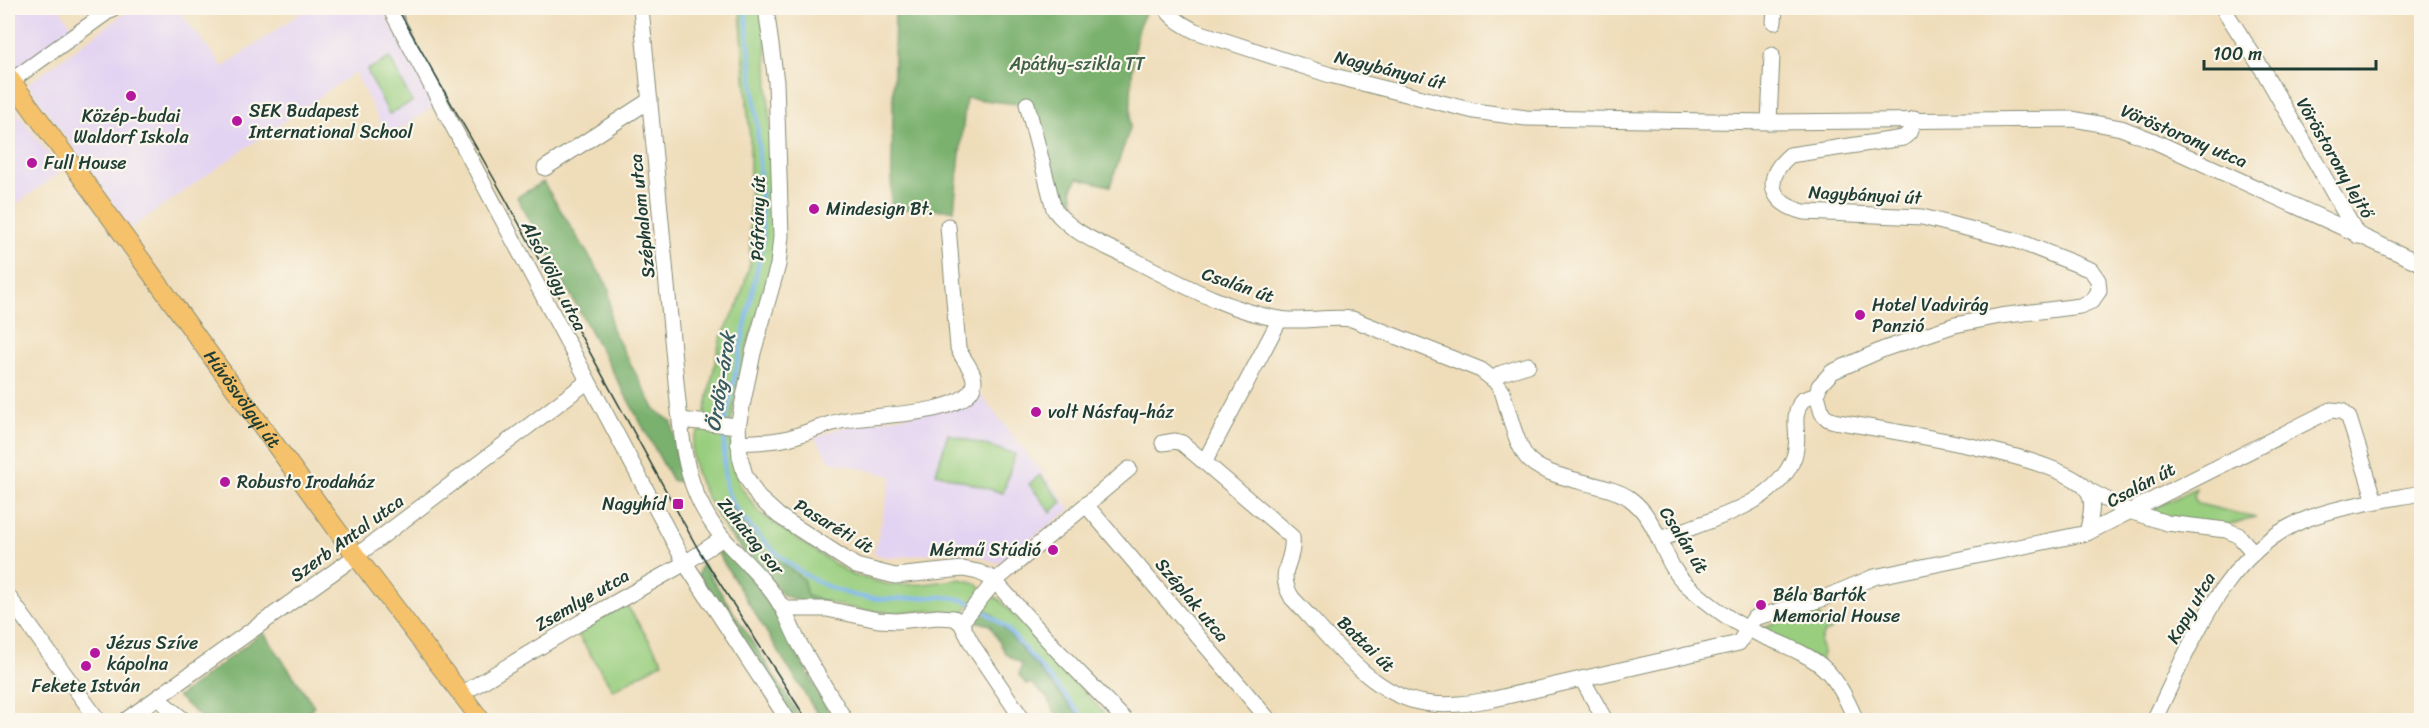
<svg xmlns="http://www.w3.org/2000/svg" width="2429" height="728" font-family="Sriracha,sans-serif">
<rect width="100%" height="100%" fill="#fbf7ec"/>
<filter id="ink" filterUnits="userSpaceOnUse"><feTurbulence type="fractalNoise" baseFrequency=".0167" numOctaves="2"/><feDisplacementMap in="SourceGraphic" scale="12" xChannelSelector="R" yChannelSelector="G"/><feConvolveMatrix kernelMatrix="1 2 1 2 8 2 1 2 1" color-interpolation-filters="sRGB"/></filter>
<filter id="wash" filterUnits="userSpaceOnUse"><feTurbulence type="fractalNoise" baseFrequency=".008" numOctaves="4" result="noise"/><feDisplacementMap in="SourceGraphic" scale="24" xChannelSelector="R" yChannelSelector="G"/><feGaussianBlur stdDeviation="1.35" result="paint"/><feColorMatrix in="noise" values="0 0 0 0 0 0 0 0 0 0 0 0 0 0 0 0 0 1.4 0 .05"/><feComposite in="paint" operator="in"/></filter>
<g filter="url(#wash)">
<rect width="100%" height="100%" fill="#efddba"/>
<g fill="#e3d3f2">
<path d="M21,8H59L80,37L8,73L13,69L8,61V17Z"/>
<path d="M132,8H177L223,67L308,8H381L435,105L388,138L355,72L131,228L28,84Z"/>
<path d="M8,99L61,172L8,210Z"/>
<path d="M979,393L1071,509L998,563L966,552L948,551L892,558L874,554L892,476L831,461L815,438L843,427L949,408Z"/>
</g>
<g fill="#99ce7f" stroke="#5c865a" stroke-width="1.5">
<path d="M740,8H764L776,244L770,279L748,344L737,388L729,432L740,486L759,512L807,546L852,575L890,585L924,584L961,579L976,583L983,589L964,612C937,609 911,613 885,612C858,612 832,603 807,596L803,579L759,546L731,505L712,506C701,488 680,445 701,430L720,340L738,305L750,264V140Z"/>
<path d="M390,58L412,102L389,114L367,70Z"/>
<path d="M948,434L1015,454L1003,493L936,473Z"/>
<path d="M1040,475L1062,502L1051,512L1029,484Z"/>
<path d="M2196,488L2194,498L2199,504L2256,518L2226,525L2179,519L2149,511Z"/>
<path d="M992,595L1000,600L1110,720H1082L992,614L983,608Z"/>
<path d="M626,604L663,662L613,690L577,633Z"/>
<path d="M1812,607L1832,630L1824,633L1820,642L1823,652L1821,663L1762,628Z"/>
</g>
<g fill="#7ab16e" stroke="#4c7751" stroke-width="1.5">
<path d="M895,8H1121L1131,13L1142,8H1149C1129,30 1132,97 1130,128L1110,186L1078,178L1072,188L1076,223L1061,211L1027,105L966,98L954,210L891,209Z"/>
<path d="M543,182L609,288L611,327L655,410L672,422L677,458L684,483L672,480L517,197Z"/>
<path d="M731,505L759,546L803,579L807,596L829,602H802L783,595L727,532L712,506Z"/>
<path d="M723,549L733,553L774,612L834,720H821L717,552Z"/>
<path d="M702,563L802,720H795L698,575Z"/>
<path d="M983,608L992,614L1082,720H1059L1047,698L1032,684H1026L1019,675L1022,664L1006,654L990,625L976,621Z"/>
<path d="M263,632L314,706L302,720H204L178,697Z"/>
</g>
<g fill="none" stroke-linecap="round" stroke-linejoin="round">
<g stroke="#80b7ef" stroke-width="4">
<path d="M725,422L763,241L757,120L745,8"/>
<path d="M725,429C724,445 723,479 728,493C732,505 743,518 751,527C785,566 827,596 880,599C906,601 947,591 971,603"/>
<path d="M977,606L1006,627L1086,720"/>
</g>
</g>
</g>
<g filter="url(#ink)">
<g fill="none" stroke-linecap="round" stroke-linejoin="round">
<defs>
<g id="minor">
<path d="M390,8L685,563L788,720"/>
<path d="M641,8L677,392C683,449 685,492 723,538C742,560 765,579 780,604C787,616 792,629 798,641C813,668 829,694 845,720"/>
<path d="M766,8L776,82L781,236L778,265L753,353L738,426L740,457L745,475L758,497L779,516L856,566L895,576L963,569L978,572L992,578L1055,648L1125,720"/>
<path d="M1166,8C1172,19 1184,25 1195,31L1330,75L1474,111L1526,118L1769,122L2073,119L2121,128L2154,141L2422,264"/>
<path d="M2223,8L2264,72L2358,236"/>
<path d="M1774,22L1775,8"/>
<path d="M8,83L113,8"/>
<path d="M1027,104L1054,209C1072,234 1104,245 1130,258C1178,282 1226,310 1279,319C1300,323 1328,316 1352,319L1481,370L1495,381L1502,391C1509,411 1513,436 1525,455C1542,481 1604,481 1629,498C1661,521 1661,562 1687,585C1705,601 1727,619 1750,630C1772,641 1808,652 1826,670C1840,684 1848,703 1856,720"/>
<path d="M1914,119L1909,133L1903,138L1790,155C1763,178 1769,203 1804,212L1922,217L2018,241L2091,270L2098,280L2099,291L2092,301L2080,306L2000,316L1955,325L1884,349L1832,372L1819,386L1817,395L1822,413L1828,419L1834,421C1887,431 2052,453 2086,488C2096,500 2090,520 2087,533"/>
<path d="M1769,122L1772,55"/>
<path d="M545,168L650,100"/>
<path d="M1493,379L1502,373L1528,365"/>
<path d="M680,420L738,426"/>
<path d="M738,443C753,442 769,442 784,439C803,435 822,425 841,421C869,414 956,417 972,389C980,375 962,360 958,348L948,226"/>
<path d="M1163,443L1175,441L1182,443L1292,537C1295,564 1275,570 1292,598C1328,635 1371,695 1424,703C1448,707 1471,703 1494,699L1739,643L1754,618L1819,600L1874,577L2087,533L2331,410L2342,411L2349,418L2375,501"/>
<path d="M1205,461L1280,319"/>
<path d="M2086,489L2129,511L2167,523L2226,530L2238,535L2254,553"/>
<path d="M1086,505L1269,720"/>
<path d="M1661,539C1704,521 1777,506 1794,457C1802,433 1789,422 1802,400L1817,395"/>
<path d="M8,596L98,720"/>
<path d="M780,604L788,609H827L878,620L897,621L938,617L954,618L961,623L973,646L1023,720"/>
<path d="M961,623L995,581L1129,469"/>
<path d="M1582,679L1605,720"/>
<path d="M460,695L581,622L685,563L723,538"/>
<path d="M158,699L184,720"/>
<path d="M126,720L356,556L587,382"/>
<path d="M2154,720C2191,646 2224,549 2309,518C2345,505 2384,500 2422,493"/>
</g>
<g id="major">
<path id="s1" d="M8,76L356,556L481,720"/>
</g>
</defs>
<use href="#minor" stroke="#878d77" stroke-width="17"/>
<use href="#major" stroke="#878d77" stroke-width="20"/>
<use href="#minor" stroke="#fff" stroke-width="15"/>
<use href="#major" stroke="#f5c16b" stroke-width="18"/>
<path stroke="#1f3d34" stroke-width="1.5" d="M397,8L505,198L698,549L807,720"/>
</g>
</g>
<g fill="#b5179e" stroke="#fbf7ec" stroke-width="2">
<circle cx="131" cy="96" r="6"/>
<circle cx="237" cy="121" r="6"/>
<circle cx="32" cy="163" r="6"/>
<circle cx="814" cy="209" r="6"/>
<circle cx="1860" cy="315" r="6"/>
<circle cx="1036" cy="412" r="6"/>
<circle cx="225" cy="482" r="6"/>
<rect x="672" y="498" width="12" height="12" rx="3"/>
<circle cx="1053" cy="550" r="6"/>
<circle cx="1761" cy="605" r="6"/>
<circle cx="95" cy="653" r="6"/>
<circle cx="86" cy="666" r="6"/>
</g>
<g text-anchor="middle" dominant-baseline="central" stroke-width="4.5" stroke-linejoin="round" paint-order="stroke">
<g font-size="18" fill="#3e6147" stroke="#fbf7ec">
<text x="1077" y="64">Apáthy-szikla TT</text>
</g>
<g font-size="18" fill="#1f3d34" stroke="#fbf7ec">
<text transform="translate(1390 70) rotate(14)">Nagybányai út</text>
<text transform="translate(2184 136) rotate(23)">Vöröstorony utca</text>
<text transform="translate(2335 158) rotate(60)">Vöröstorony lejtő</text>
<text transform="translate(1865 195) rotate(3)">Nagybányai út</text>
<text transform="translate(642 216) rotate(-96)">Széphalom utca</text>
<text transform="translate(758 218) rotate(-89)">Páfrány út</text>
<text transform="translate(554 276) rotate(63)">Alsó Völgy utca</text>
<text transform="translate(1238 285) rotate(19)">Csalán út</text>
<text stroke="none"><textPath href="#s1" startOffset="399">Hűvösvölgyi út</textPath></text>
<text transform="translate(2141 485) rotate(-28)">Csalán út</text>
<text transform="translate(834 526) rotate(31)">Pasaréti út</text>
<text transform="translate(751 536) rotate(51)">Zuhatag sor</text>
<text transform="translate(347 538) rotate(-36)">Szerb Antal utca</text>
<text transform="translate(1684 540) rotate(58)">Csalán út</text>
<text transform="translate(582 600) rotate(-30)">Zsemlye utca</text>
<text transform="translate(1192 600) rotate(50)">Széplak utca</text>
<text transform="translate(2191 608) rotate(-60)">Kapy utca</text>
<text transform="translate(1366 644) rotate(44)">Battai út</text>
</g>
<g font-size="18" fill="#1f3d34" stroke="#fbf7ec" text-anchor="start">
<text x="249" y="111">SEK Budapest<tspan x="249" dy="21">International School</tspan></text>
<text x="131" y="116" text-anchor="middle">Közép-budai<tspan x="131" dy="21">Waldorf Iskola</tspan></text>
<text x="44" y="163">Full House</text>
<text x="826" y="209">Mindesign Bt.</text>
<text x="1872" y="305">Hotel Vadvirág<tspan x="1872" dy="21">Panzió</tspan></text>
<text x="1048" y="412">volt Násfay-ház</text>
<text x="237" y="482">Robusto Irodaház</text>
<text x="666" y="504" text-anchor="end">Nagyhíd</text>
<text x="1041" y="550" text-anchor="end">Mérmű Stúdió</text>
<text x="1773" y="595">Béla Bartók<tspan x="1773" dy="21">Memorial House</tspan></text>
<text x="107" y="643">Jézus Szíve<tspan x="107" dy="21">kápolna</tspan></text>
<text x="86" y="686" text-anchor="middle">Fekete István</text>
</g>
<g font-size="20" font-style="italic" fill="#375c63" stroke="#fbf7ec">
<text transform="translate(721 382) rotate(-81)">Ördög-árok</text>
</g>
</g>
<rect width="2429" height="728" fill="none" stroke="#fbf7ec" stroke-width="30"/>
<path d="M2204 60v9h172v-9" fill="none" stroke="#1f3d34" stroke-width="3"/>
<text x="2213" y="60" font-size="18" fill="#1f3d34" stroke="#fbf7ec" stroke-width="4.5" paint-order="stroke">100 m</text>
</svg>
